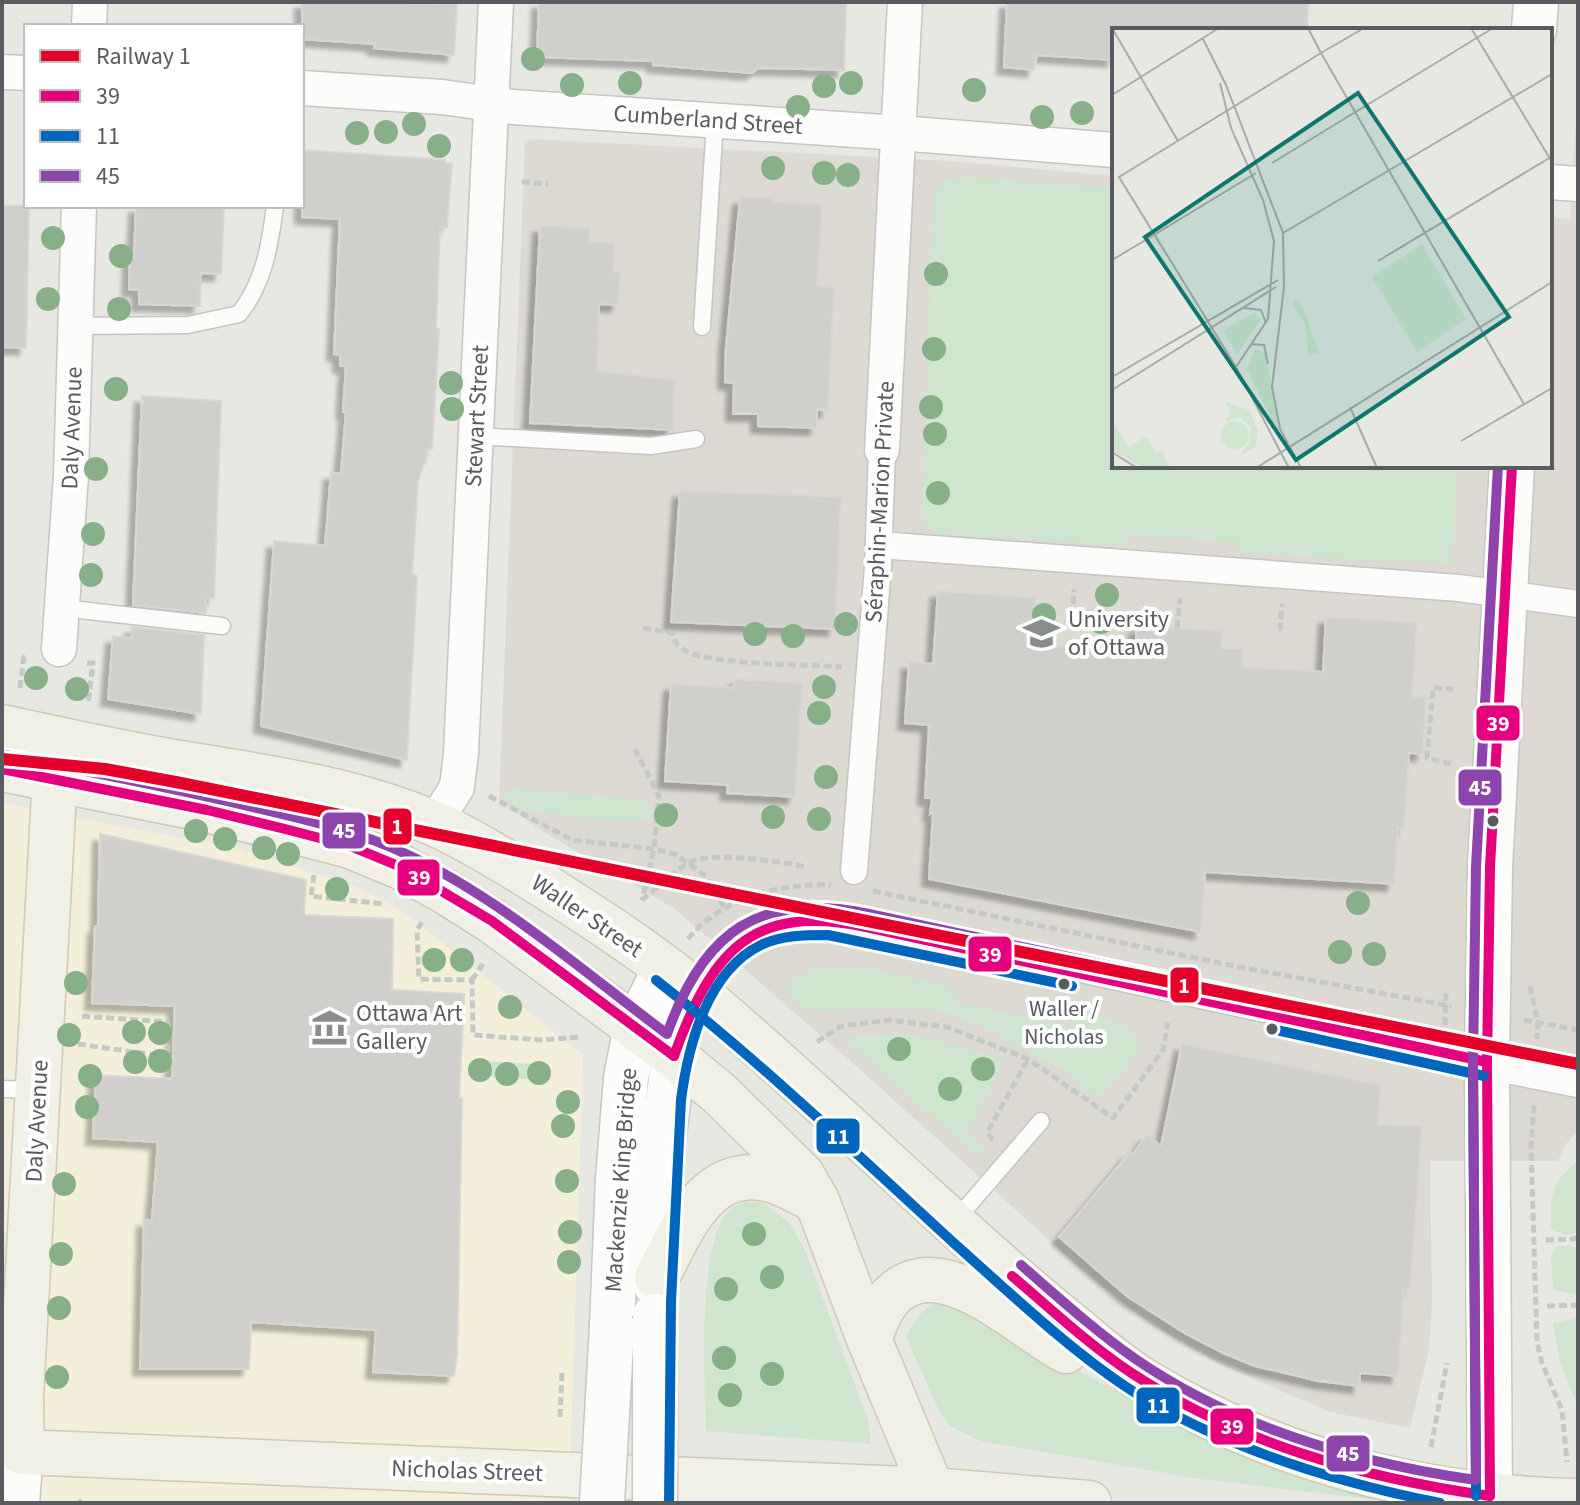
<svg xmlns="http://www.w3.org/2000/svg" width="1580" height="1505" font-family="'Source Sans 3',sans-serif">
<defs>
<filter id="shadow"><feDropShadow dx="-7" dy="7" stdDeviation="2" flood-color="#0004"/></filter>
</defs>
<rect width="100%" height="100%" fill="#e8e8e3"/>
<path fill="#f3efdb" d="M2,803L239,849L359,888L405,913L583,1055L569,1503H2Z"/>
<path fill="#dcdad2" d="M1576,122H1578V1130L1565,1145L1558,1161H1430L1432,1304L1429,1350L1410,1428L1330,1412L1218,1363L1154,1326L1091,1278L865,1074L675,909L542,831L499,800L525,142L532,139L950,161L1114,176V466H1550V217L1570,219Z"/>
<g fill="#d0e5cf">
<path d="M966,177L1114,188V466H1456L1452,564L1240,553L1239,542L1127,536L1126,545L937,534L922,522L933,198L944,181Z"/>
<path d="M510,788L643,800L650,804L654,811L650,818L639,822L594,821L578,816L537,812L517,807L504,799Z"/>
<path d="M812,969H874L957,988L955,1003L1075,1027L1079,1012C1107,1018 1123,1018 1140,1043L1124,1073L1101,1096L1085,1092L1062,1069L978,1025L945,1012L897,1007L815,1011L800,1005L788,993L789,982Z"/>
<path d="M908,1035L935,1039L1005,1060L968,1135L985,1149L979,1157L848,1043L852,1036Z"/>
<path d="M473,1060L549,1065L548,1080L472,1076Z"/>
<path d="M1578,1161V1231C1569,1238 1559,1234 1551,1228C1551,1195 1550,1182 1578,1161Z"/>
<path d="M745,1202L763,1203L789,1222L805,1250L868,1420L871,1444L706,1431C705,1383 696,1245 729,1211C733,1207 740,1204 745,1202Z"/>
<path d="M1562,1245L1575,1247L1577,1250L1578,1295L1553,1290L1551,1256L1555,1248Z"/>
<path d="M942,1300L1056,1358L1172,1422L1207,1437L1403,1503L1201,1479L980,1441L950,1426L940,1413L906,1337C915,1320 922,1307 942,1300Z"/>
<path d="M1578,1318V1407L1560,1363L1553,1323Z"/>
</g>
<g fill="#d0cfcc" stroke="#d7d6d2" stroke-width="2" filter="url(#shadow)">
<path d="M302,2L457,4L454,55L374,48L375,44L302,39Z"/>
<path d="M539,2H846L844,70L758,68L752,73L653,65V61L537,57Z"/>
<path d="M1007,2H1308L1307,30H1114V60L1037,55L1034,70L1004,67Z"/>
<path d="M302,150L445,160V163L452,164L447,227H440L436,329H439L432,449H426V463L423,465L418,481L417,499L412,575L417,576L407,760L261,726L274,541L325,546L331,473H341L346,412H343L346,366H340V355L334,354L340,219L302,217Z"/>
<path d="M740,198H773L774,202L822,205L817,286L834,287L828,410H817V428L758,426V414H733L734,383L725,382L726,347Z"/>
<path d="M2,206H29L26,348L2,347Z"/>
<path d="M136,206H224L221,274L201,273L200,306L139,304V290L129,289L130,258H134Z"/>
<path d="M540,226L590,229L589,242L615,243L613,272L620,273L618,305L599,304L597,371L674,380L673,430L530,423Z"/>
<path d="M142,396L221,401L214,598H206V613L133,605Z"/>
<path d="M680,491L841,497L835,629L671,622Z"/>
<path d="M938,591L1035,598L1033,644L1115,651L1114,642H1136V626L1222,631L1221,648L1243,649L1242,667L1323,672L1326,617L1417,623L1412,697H1426L1423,754L1409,753L1404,828H1398L1394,884L1205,872L1201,932L929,879L933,813L930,814L932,798H925L929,725L905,723L909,662L933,664Z"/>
<path d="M132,627L204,635L201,714L108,699L113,636L132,638Z"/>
<path d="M735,679L802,683L795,797L727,793L728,785L665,781L671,684L734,688Z"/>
<path d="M100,834L306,880L304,915L393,919L392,990L464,994L459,1098H462L457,1354L454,1376L373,1372L376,1330L251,1322L249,1369H140L144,1220H152L158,1142L93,1138L96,1075L172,1079L175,1006L92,1003L95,926H98Z"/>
<path d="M1182,1044L1380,1085L1378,1125L1422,1126L1410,1289H1404L1398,1376L1360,1373V1386L1318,1381L1255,1366L1223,1353L1186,1334L1128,1297L1059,1237L1130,1152L1133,1154L1147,1135L1161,1146Z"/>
</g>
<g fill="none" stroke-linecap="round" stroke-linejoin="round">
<defs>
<g id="service">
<path d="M75,326L188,325L239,314C264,283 270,245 275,206"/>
<path d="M702,327L715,121"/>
<path d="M476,436L651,446L696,439"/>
<path d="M62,608L222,626"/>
<path d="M700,992C748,912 800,914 883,931L1485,1062"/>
<path d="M2,1089L36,1090"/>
<path d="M954,1222L1041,1121"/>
</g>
<g id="pedestrian">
<path d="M879,545L1459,588L1578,604"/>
<path d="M854,871L878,566L882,450"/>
</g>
<g id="minor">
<path d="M89,26L90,2"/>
<path d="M2,72L26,73"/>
<path d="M302,88L442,97L513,107L899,133L1114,150"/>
<path d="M1550,182L1578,184"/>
<path d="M882,450L905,2"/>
<path d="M59,649L71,475L79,206"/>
<path d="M434,824L457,787L461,753L496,2"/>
<path d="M1487,1062L1578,1080"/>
</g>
<path id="tertiary" d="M18,1503L22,1452"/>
<g id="secondary">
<path d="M1534,30L1536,2"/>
<path d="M656,1285L664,1135L674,1056V1012L665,969"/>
<path d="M612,1326L618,1179L626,1078L636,1027L665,969"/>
<path d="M1490,1503L1487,1062L1490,867L1512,466"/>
</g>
<g id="primary">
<path d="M2,727C61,740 120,753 180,763C265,777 355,789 435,824C465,837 494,855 522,872C583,910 646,950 701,996C780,1062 854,1133 930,1202C977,1245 1024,1287 1074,1327C1097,1346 1120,1367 1146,1382C1277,1461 1426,1498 1578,1501"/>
<path d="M57,739L21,1396L22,1452L932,1490L1089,1503"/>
<path d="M2,769L207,810L289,830L350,846L401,867L446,892L492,921L674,1056L720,1094L802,1175L817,1201L869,1339L932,1490"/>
<path d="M657,1277C681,1232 705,1163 771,1180C786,1184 802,1194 817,1201"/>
<path d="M869,1339C874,1326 879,1311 888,1300C937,1242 1020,1327 1066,1351"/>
</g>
</defs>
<use href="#service" stroke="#c4c5c3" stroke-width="19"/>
<use href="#pedestrian" stroke="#c4c5c3" stroke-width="29"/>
<use href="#minor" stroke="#c4c5c3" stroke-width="37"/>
<use href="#tertiary" stroke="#c4c5c3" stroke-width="45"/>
<use href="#secondary" stroke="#c5c6c6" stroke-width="47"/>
<use href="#primary" stroke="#cfc9b1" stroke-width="47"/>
<g stroke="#c4c9c6" stroke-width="5" stroke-dasharray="8 4" stroke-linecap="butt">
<path d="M522,182L548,184"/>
<path d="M1073,616L1074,589"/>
<path d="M643,628L672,633C674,639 676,645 681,648C704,666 809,664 842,667"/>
<path d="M1177,628L1180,598"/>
<path d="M1280,631L1282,604"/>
<path d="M87,663H93L88,704"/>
<path d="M20,688L24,657H26"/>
<path d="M635,749L659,796L654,849L642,900"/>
<path d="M1451,764L1427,758L1433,688L1453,689"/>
<path d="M489,796L572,840L654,849L675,854L706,876L725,909"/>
<path d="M314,875L311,896L383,904"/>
<path d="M873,891L1234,966L1451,1006"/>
<path d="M642,900C657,888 673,871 691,862C712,851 783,862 807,867"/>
<path d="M422,922L417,930L419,979L472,980L473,1035L541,1040L580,1037"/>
<path d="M688,939C720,898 782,883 831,885"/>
<path d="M472,980L483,964"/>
<path d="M1530,986L1538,1023L1537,1039"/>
<path d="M1524,1020L1578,1030"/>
<path d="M1445,1025L1446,991"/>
<path d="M817,1042L841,1026L889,1020L947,1027L1028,1059L1113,1118L1163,1050L1168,1023"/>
<path d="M78,1044L168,1057V1022L80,1016"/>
<path d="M1534,1105L1531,1146L1537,1342L1542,1363L1562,1410L1567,1462"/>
<path d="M993,1140L987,1133L1028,1059"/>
<path d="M1546,1240L1574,1239L1578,1237"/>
<path d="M1547,1306L1578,1305"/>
<path d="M560,1417L562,1372"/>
<path d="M1431,1447L1447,1363"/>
<path d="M79,1503L82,1500"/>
</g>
<use href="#service" stroke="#fcfcfb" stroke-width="16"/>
<use href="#pedestrian" stroke="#fcfcfb" stroke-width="26"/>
<use href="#minor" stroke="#fcfcfb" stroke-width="34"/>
<use href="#tertiary" stroke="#fcfcfb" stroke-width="42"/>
<use href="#secondary" stroke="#fcfcfb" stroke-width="44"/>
<use href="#primary" stroke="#f0f0e6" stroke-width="44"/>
<defs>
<g id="secondary-bridge">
<path d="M655,1316V1503"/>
<path d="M602,1503L612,1326"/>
</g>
</defs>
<use href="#secondary-bridge" stroke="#c5c6c6" stroke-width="47" stroke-linecap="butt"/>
<use href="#secondary-bridge" stroke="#fcfcfb" stroke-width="44"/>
<defs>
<g id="bus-1">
<path d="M2,769L207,810L289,830L350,846L401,867L492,921L674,1056"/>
<path d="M674,1056C711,953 750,903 866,927L1487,1062"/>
<path d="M1012,1276C1051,1309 1088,1344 1130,1372C1238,1443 1363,1478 1490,1496"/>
<path d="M1490,1496L1487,1062L1490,867L1512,466"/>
</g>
<g id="bus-2">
<path d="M656,980C762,1063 858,1155 956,1245C1010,1293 1074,1354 1134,1392C1227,1449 1334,1482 1440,1503"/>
<path d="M1272,1029L1484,1076"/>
<path d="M1473,1062L1476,1496"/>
<path d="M669,1503L671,1302L681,1100C688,1046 707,971 761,945C782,935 805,935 828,935L1072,986"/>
</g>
<g id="bus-3">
<path d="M5,755C90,772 176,788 261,809C311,821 360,832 406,854C500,898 584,972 667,1034C704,930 760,891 869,914L1490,1048"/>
<path d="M1021,1265C1058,1297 1094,1330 1134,1358C1234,1427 1357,1463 1476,1480L1473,1062L1476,867L1498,466"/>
</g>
</defs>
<use href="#bus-1" stroke="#fff" stroke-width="16"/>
<use href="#bus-2" stroke="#fff" stroke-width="16"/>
<use href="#bus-3" stroke="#fff" stroke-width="16"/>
<use href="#bus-1" stroke="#e5007d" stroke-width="10"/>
<use href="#bus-2" stroke="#0065bd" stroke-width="10"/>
<use href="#bus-3" stroke="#8e44ad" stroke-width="10"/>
<defs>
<path id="rail-1" d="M2,759L105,769L181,783L1578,1064"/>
</defs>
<use href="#rail-1" stroke="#fff" stroke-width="18"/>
<use href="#rail-1" stroke="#e4002b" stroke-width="12"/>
</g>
<g fill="#87af88">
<circle cx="533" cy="59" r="12"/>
<circle cx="630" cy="83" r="12"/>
<circle cx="851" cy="83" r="12"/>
<circle cx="572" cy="85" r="12"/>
<circle cx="824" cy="86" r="12"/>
<circle cx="974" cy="90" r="12"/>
<circle cx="798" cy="107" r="12"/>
<circle cx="1082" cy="113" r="12"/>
<circle cx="1042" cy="117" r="12"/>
<circle cx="414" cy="124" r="12"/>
<circle cx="386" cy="132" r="12"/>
<circle cx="357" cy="133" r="12"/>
<circle cx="439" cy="146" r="12"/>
<circle cx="773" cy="168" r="12"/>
<circle cx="824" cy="173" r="12"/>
<circle cx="848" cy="175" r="12"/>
<circle cx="53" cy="238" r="12"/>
<circle cx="121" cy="256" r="12"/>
<circle cx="936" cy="274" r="12"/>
<circle cx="48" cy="299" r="12"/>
<circle cx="119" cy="309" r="12"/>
<circle cx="934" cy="349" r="12"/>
<circle cx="451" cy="383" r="12"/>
<circle cx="116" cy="389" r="12"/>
<circle cx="931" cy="407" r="12"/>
<circle cx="452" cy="409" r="12"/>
<circle cx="935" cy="434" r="12"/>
<circle cx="96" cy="469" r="12"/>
<circle cx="938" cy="493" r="12"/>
<circle cx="93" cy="534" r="12"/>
<circle cx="91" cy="575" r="12"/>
<circle cx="1107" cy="595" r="12"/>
<circle cx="1044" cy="615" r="12"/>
<circle cx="1101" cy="622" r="12"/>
<circle cx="846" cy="624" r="12"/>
<circle cx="755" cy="634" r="12"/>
<circle cx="793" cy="636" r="12"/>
<circle cx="36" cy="678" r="12"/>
<circle cx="824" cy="687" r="12"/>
<circle cx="77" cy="689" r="12"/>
<circle cx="819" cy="713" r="12"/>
<circle cx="826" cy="777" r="12"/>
<circle cx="666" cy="815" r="12"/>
<circle cx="773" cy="817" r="12"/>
<circle cx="819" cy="819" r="12"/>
<circle cx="196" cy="831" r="12"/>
<circle cx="225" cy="839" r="12"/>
<circle cx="264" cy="848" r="12"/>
<circle cx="288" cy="854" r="12"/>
<circle cx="337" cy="889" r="12"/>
<circle cx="1358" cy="903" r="12"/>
<circle cx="1340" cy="952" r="12"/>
<circle cx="1374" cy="954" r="12"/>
<circle cx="434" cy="960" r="12"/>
<circle cx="462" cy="960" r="12"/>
<circle cx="76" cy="983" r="12"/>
<circle cx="510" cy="1007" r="12"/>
<circle cx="134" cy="1032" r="12"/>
<circle cx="160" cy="1033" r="12"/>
<circle cx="69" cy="1035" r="12"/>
<circle cx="899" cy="1049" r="12"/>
<circle cx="160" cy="1061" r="12"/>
<circle cx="135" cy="1062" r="12"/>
<circle cx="983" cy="1069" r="12"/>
<circle cx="480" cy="1070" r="12"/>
<circle cx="539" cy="1073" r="12"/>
<circle cx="507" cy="1074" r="12"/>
<circle cx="90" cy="1076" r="12"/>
<circle cx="950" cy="1089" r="12"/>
<circle cx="568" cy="1102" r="12"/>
<circle cx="87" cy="1107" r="12"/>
<circle cx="563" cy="1126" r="12"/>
<circle cx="567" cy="1181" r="12"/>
<circle cx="64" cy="1184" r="12"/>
<circle cx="570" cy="1232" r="12"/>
<circle cx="754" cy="1234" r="12"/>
<circle cx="61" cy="1254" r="12"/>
<circle cx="569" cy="1262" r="12"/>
<circle cx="772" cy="1277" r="12"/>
<circle cx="726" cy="1289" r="12"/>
<circle cx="59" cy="1308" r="12"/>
<circle cx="724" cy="1358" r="12"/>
<circle cx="772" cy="1374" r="12"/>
<circle cx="57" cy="1377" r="12"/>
<circle cx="730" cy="1395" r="12"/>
</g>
<defs>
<symbol id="university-bare" viewBox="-9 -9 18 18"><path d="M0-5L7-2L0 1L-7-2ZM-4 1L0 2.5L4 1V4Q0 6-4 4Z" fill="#8a8d8e" stroke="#fff" stroke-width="2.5" paint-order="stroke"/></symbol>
<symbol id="museum-bare" viewBox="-9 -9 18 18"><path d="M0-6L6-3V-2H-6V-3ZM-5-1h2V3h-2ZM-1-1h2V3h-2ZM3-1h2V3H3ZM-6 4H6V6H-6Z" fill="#8a8d8e" stroke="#fff" stroke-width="2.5" paint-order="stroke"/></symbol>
</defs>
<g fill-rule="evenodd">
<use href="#university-bare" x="1016" y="608" width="51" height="51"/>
<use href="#museum-bare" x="304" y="1002" width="51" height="51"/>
</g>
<g fill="#585c60" stroke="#fff" stroke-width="3">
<circle cx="1493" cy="821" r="7"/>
<circle cx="1064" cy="984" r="7"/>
<circle cx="1272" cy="1029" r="7"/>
</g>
<g text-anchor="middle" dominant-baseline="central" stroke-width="8" stroke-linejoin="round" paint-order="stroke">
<g font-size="22" fill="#585c60" stroke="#fff">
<text x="1064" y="1009">Waller /<tspan x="1064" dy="28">Nicholas</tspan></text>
</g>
<g font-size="24" fill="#585c60" stroke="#fff">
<text transform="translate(708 120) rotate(4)">Cumberland Street</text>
<text transform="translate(477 416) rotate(-87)">Stewart Street</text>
<text transform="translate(72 428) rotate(-88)">Daly Avenue</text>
<text transform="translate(880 502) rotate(-87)">Séraphin-Marion Private</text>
<text transform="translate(587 916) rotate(34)">Waller Street</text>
<text transform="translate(37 1121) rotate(-87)">Daly Avenue</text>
<text transform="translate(621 1180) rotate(-86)">Mackenzie King Bridge</text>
<text transform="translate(467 1471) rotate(2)">Nicholas Street</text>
</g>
<g font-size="24" fill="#585c60" stroke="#fff" text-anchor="start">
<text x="1068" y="619">University<tspan x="1068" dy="28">of Ottawa</tspan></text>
<text x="356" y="1013">Ottawa Art<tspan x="356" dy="28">Gallery</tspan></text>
</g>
</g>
<g transform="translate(1112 28)">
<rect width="440" height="440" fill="#e8e8e3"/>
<path d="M310,216L354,291L305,324L260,249ZM182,270L192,281L207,326H196L193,296L181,277ZM144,284L148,293L125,326L111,302ZM143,321L154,326L167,407L135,341ZM113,374L137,382L146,402L144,419L126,429L137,416L139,399L128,389L113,394L119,384ZM0,393L17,419L34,408L44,424L50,422L58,440H33L0,422ZM109 407a14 14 0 1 1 28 0a14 14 0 1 1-28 0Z" fill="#d0e5cf"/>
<path fill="none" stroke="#aaacab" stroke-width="2" d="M0,0L66,113M252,0L209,25L412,376M359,0L440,134M91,11L114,57L171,205L172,259L160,359L168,401L189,440M108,55L119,100L151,172L162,213L156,291L124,339M0,67L107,0M160,135L381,0M171,205L440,46M42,207L144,145M0,232L42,207M266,233L439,129M132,280L149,282L154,295M139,316L152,317L156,336M0,349L166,252M0,362L164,259M238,379L265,440M349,413L440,360M0,424L25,440M144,440L440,254M177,440L124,339L7,149L209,25L196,0"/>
<path fill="#0f766e" fill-opacity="0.15" stroke="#0f766e" stroke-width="4" d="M246,65L397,289L184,432L33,209Z"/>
<rect width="440" height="440" fill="none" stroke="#585c60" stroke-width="4"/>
</g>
<g stroke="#fff" stroke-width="3">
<rect x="1475" y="704" width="46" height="38" rx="8" fill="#e5007d"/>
<rect x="1457" y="768" width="46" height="39" rx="8" fill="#8e44ad"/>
<rect x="382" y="807" width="31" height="39" rx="8" fill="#e4002b"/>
<rect x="321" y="811" width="46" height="39" rx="8" fill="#8e44ad"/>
<rect x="396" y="858" width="45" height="39" rx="8" fill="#e5007d"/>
<rect x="967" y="935" width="46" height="38" rx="8" fill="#e5007d"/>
<rect x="1169" y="966" width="31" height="38" rx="8" fill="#e4002b"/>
<rect x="815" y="1117" width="46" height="38" rx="8" fill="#0065bd"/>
<rect x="1135" y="1386" width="46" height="39" rx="8" fill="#0065bd"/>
<rect x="1209" y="1407" width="46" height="39" rx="8" fill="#e5007d"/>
<rect x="1325" y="1434" width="46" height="39" rx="8" fill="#8e44ad"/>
</g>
<g font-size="22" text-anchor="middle" font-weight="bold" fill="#fff">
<text x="1498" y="731">39</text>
<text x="1480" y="795">45</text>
<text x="397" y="834">1</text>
<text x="344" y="838">45</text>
<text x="419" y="885">39</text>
<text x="990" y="962">39</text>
<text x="1184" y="993">1</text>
<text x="838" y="1144">11</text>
<text x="1158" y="1413">11</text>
<text x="1232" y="1434">39</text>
<text x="1348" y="1461">45</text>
</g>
<rect width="1580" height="1505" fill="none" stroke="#585c60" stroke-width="8"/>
<rect x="24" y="24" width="280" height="184" fill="#ffffff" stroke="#bcbebf" stroke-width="2"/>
<rect x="40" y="50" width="40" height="12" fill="#e4002b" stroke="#bcbebf" stroke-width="2"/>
<text x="96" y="64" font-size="24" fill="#585c60">Railway 1</text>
<rect x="40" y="90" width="40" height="12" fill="#e5007d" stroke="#bcbebf" stroke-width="2"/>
<text x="96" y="104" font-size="24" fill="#585c60">39</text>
<rect x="40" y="130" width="40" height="12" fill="#0065bd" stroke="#bcbebf" stroke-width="2"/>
<text x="96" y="144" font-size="24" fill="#585c60">11</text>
<rect x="40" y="170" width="40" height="12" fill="#8e44ad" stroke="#bcbebf" stroke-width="2"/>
<text x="96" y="184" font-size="24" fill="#585c60">45</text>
</svg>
